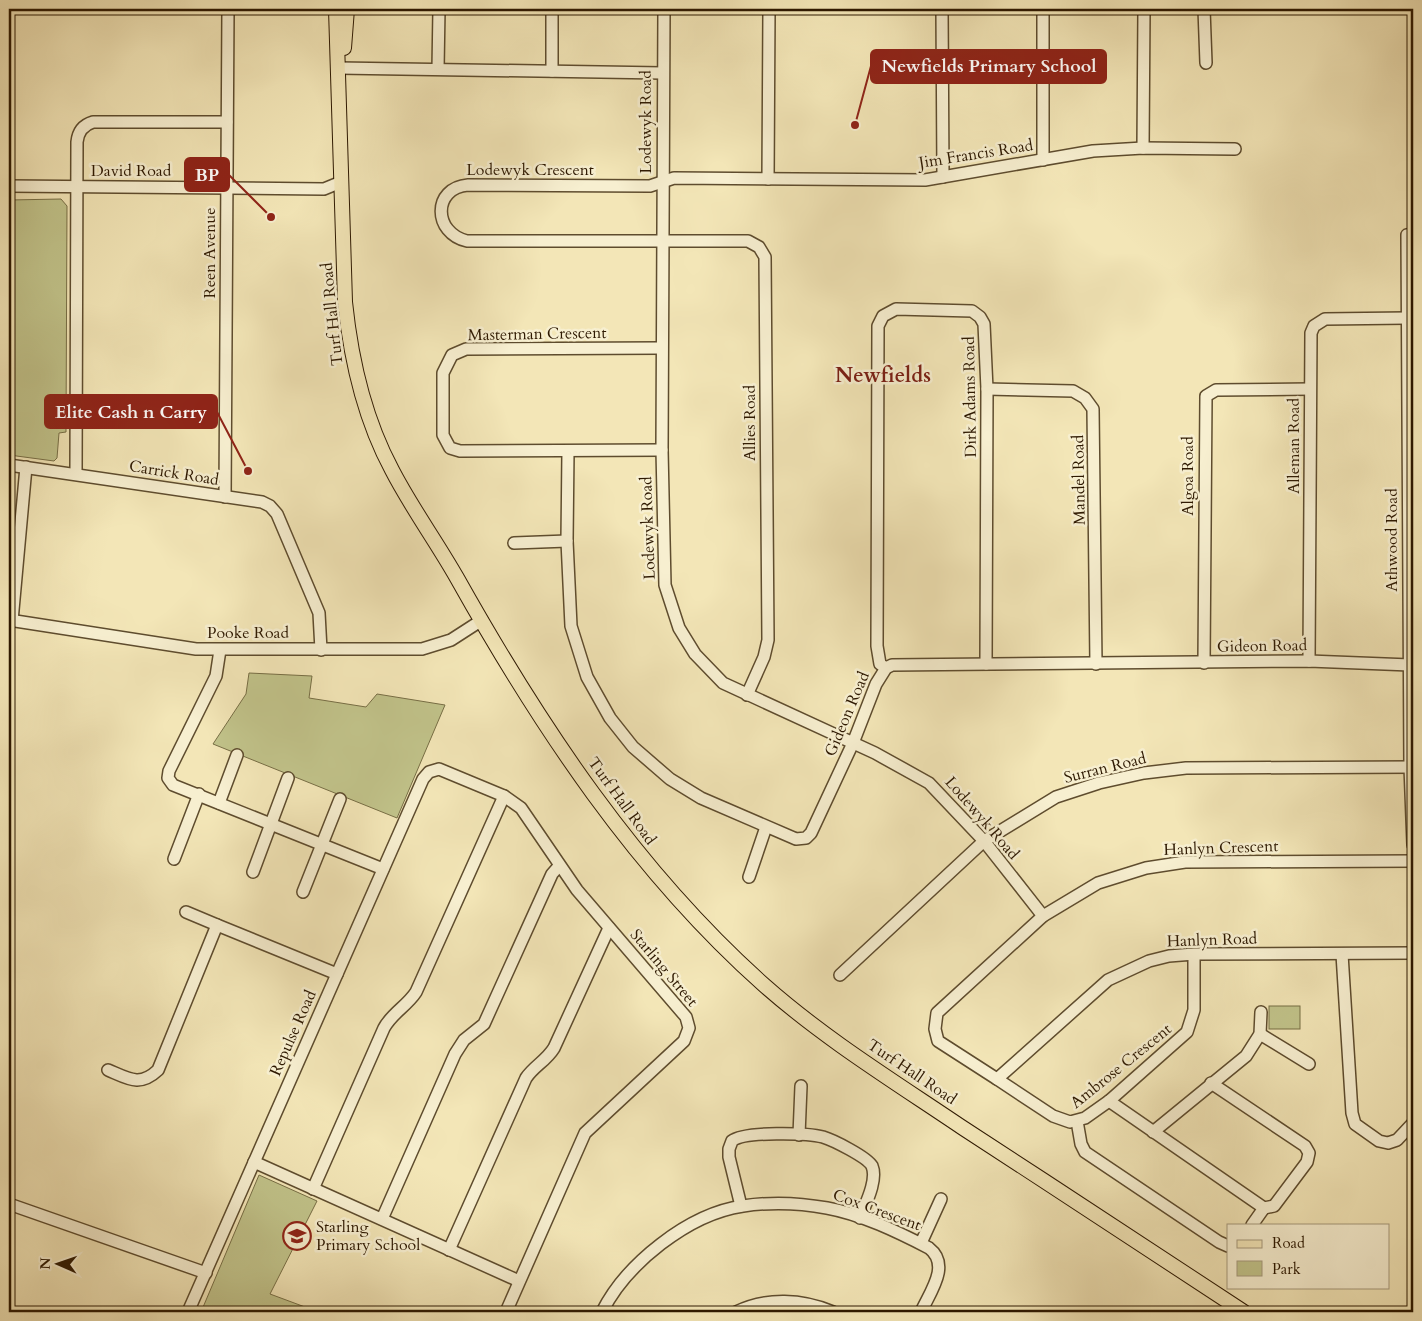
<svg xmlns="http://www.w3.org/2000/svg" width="1422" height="1321" font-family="Cardo,serif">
<rect width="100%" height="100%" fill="#f3e6b7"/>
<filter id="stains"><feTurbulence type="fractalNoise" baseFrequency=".004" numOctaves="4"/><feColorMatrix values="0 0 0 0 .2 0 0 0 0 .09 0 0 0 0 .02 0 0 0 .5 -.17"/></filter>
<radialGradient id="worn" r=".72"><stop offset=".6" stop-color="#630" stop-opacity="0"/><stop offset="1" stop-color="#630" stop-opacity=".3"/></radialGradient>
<g fill="#c1c38a" stroke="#776e45">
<path d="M61,199L67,206L66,432L59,433L57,458L54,461L9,455V200Z"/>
<path d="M249,673L312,676L309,698L366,707L377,694L445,705L397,818L213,744L246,694Z"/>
<rect x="1269" y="1006" width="31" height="23"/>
<path d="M259,1175L317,1201L270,1294L305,1307L302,1312H201Z"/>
</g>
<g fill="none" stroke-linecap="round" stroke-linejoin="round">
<defs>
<g id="minor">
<path d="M552,9V71"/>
<path d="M664,9L662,450L665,585L679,628L695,654L723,683L875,753L929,783L984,841L1043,916"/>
<path d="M942,9L943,177"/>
<path d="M1043,9V160"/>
<path d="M1204,9L1206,63"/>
<path d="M339,68L662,73"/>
<path d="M438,69L439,9"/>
<path d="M1143,148L1144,9"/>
<path d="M768,179L769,9"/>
<path d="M9,186L324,189L341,182"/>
<path d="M1413,234L1407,235L1410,767L1413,845"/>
<path d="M661,348L466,349L452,355L443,373V435L450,448L460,451L662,450"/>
<path d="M987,389L1073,391L1085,398L1093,409L1096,664"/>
<path d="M568,451L567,541L571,626L587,677L610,718L633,747L670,779L701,798L796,839L806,838L811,833L853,743L876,684L886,668L892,665L1309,661L1410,665"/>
<path d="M9,465L262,502L270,506L277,514L319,613L321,650"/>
<path d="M76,474L77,142C78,132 83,125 93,122H227"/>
<path d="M225,497L228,9"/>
<path d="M514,543L567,541"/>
<path d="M9,620L196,649H422L451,640L482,620"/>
<path d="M12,621L26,467"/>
<path d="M220,650L216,676L169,771L168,778L173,785L383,869"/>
<path d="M1309,661L1311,333L1314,326L1325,319L1407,318"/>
<path d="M1204,663L1206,396L1216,390L1310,389"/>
<path d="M886,668L880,664L877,646L878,326L883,316L896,309L972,311L980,317L984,324L987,389L986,664"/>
<path d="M747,695L764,657L768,640L765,257L759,247L748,241H467C433,233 432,188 468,185L650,186L674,178L925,180L1093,151L1143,148L1235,149"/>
<path d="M219,803L237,755"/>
<path d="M174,859L199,794"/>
<path d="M253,872L288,778"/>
<path d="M749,877L766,827"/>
<path d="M303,892L340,799"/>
<path d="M186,912L217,925"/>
<path d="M1194,954V1010L1187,1032L1109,1101L1085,1118L1070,1122L1053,1116L997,1079L1108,980L1149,961L1169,956L1194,954L1413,953"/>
<path d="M1342,954L1352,1113L1355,1124L1379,1141L1388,1143L1397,1140L1413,1123"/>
<path d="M840,975L984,841L1056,797L1099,783L1144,773L1186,768L1413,767"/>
<path d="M1260,1034L1309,1064"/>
<path d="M108,1070C129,1079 140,1087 158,1070L217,925L337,974"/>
<path d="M997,1079L938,1041L935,1029L937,1013L1043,916L1098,883L1146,868L1185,862L1413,861"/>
<path d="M1109,1101L1264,1208L1274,1206L1307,1162L1309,1153L1305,1146L1211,1083"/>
<path d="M1077,1121L1081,1144L1085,1152L1219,1242L1228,1246"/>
<path d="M1153,1132L1246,1056L1260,1034L1261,1012"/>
<path d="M799,1135L801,1086"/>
<path d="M254,1162L519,1281"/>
<path d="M313,1189L384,1028C392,1013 407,1006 416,992L504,796"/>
<path d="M9,1204L206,1273"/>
<path d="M741,1206L729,1157V1149L732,1141C744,1131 808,1133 823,1137C833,1140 867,1157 872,1166C878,1180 865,1205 860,1218"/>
<path d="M382,1219L455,1054L464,1040L484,1024L552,874L559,866"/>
<path d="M1252,1225L1264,1208"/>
<path d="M921,1243L941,1199"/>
<path d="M449,1250L526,1078C534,1066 546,1061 554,1048L609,928"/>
<path d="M188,1312L423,779L429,772L439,769L504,796L521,808L577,890L686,1017L689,1028L684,1041L585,1133L506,1312"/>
<path d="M602,1312C626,1264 688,1214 743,1206C770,1202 800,1203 827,1208C861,1214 898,1232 929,1248C951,1265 930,1292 921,1312"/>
<path d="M736,1312C767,1297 802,1299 833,1312"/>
</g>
<g id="major">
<path d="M336,9L345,302C351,360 364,418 392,470C411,507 436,541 457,578C540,726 636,871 764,985C825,1039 895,1082 963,1128C1057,1189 1151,1251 1244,1312"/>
<path d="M344,48L347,9"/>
</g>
</defs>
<use href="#minor" stroke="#5e4c2e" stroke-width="14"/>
<use href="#major" stroke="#2d1800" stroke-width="16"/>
<use href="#minor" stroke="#f7efd0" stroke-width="11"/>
<use href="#major" stroke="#f3e6b7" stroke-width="14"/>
</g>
<defs>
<symbol id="school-ring" viewBox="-11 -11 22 22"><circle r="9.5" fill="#f7efd0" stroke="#8f2418" stroke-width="1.5"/><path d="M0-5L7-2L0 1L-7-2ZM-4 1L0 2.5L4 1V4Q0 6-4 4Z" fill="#8f2418"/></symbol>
</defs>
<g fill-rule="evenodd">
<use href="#school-ring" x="281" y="1220" width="32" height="32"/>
</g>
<g text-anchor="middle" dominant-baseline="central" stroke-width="5" stroke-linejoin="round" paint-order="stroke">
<g font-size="16" fill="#2d1800" stroke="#f7efd0">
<text transform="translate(646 122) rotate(-90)">Lodewyk Road</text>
<text transform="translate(976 154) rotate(-9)">Jim Francis Road</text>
<text x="530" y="170">Lodewyk Crescent</text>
<text x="131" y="171">David Road</text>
<text transform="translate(210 253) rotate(-90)">Reen Avenue</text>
<text transform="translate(332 314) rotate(-96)">Turf Hall Road</text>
<text transform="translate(537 334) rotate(-1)">Masterman Crescent</text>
<text transform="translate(970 397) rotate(-91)">Dirk Adams Road</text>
<text transform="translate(750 423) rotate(-90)">Allies Road</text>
<text transform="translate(1294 446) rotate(-90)">Alleman Road</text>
<text transform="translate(174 473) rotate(9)">Carrick Road</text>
<text transform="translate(1188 476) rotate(-90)">Algoa Road</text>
<text transform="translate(1079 480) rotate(-91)">Mandel Road</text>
<text transform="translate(648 528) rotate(-92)">Lodewyk Road</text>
<text transform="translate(1392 540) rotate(-90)">Athwood Road</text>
<text x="248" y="633">Pooke Road</text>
<text transform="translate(1262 646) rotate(-1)">Gideon Road</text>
<text transform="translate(847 714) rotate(-67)">Gideon Road</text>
<text transform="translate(1105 768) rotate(-14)">Surran Road</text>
<text transform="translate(622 801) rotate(54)">Turf Hall Road</text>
<text transform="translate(982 818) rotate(49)">Lodewyk Road</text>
<text transform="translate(1221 848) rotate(-2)">Hanlyn Crescent</text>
<text transform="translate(1212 940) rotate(-2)">Hanlyn Road</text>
<text transform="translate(664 968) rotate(50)">Starling Street</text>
<text transform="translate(293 1033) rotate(-66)">Repulse Road</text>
<text transform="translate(1121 1066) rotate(-39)">Ambrose Crescent</text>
<text transform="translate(912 1072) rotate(34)">Turf Hall Road</text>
<text transform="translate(877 1210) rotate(20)">Cox Crescent</text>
</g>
<g font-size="16" fill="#2d1800" stroke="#f7efd0" text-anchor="start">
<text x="316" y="1227">Starling<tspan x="316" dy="18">Primary School</tspan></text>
</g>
<g font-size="21" font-weight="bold" fill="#7a1f14" stroke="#f7efd0">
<text x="883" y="375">Newfields</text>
</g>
</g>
<path fill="none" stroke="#8f2418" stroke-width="2" d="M855 125L871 66M271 217L229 175M248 471L217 412"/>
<g fill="#8f2418" stroke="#f7efd0" stroke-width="2">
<circle cx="855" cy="125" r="5"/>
<circle cx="271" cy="217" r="5"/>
<circle cx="248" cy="471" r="5"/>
</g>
<g fill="#8f2418" stroke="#8f2418" stroke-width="2">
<rect x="871" y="50" width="235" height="33" rx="5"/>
<rect x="185" y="158" width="44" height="33" rx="5"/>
<rect x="45" y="395" width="172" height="33" rx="5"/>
</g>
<g font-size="18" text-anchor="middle" font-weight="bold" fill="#fff">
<text x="989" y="72">Newfields Primary School</text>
<text x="207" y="181">BP</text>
<text x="131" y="418">Elite Cash n Carry</text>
</g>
<rect width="1422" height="1321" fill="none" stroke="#f3e6b7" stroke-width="30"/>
<rect x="10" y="10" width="1402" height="1301" fill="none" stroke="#2d1800" stroke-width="2.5"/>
<rect x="15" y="15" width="1392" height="1291" fill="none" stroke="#2d1800"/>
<rect x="1227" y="1224" width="162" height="65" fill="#f7efd0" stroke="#a6997d"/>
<rect x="1237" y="1240" width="25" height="8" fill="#f3e6b7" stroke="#a6997d"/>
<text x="1272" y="1248" font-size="15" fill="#2d1800">Road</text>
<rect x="1237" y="1261" width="25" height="15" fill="#c1c38a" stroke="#a6997d"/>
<text x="1272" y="1274" font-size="15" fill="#2d1800">Park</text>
<g transform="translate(58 1264) rotate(272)" stroke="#f7efd0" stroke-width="4" paint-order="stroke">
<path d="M0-4L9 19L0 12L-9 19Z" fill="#2d1800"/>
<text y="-8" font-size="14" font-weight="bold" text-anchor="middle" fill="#2d1800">N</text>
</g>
<rect width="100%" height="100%" filter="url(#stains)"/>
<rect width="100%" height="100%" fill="url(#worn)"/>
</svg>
